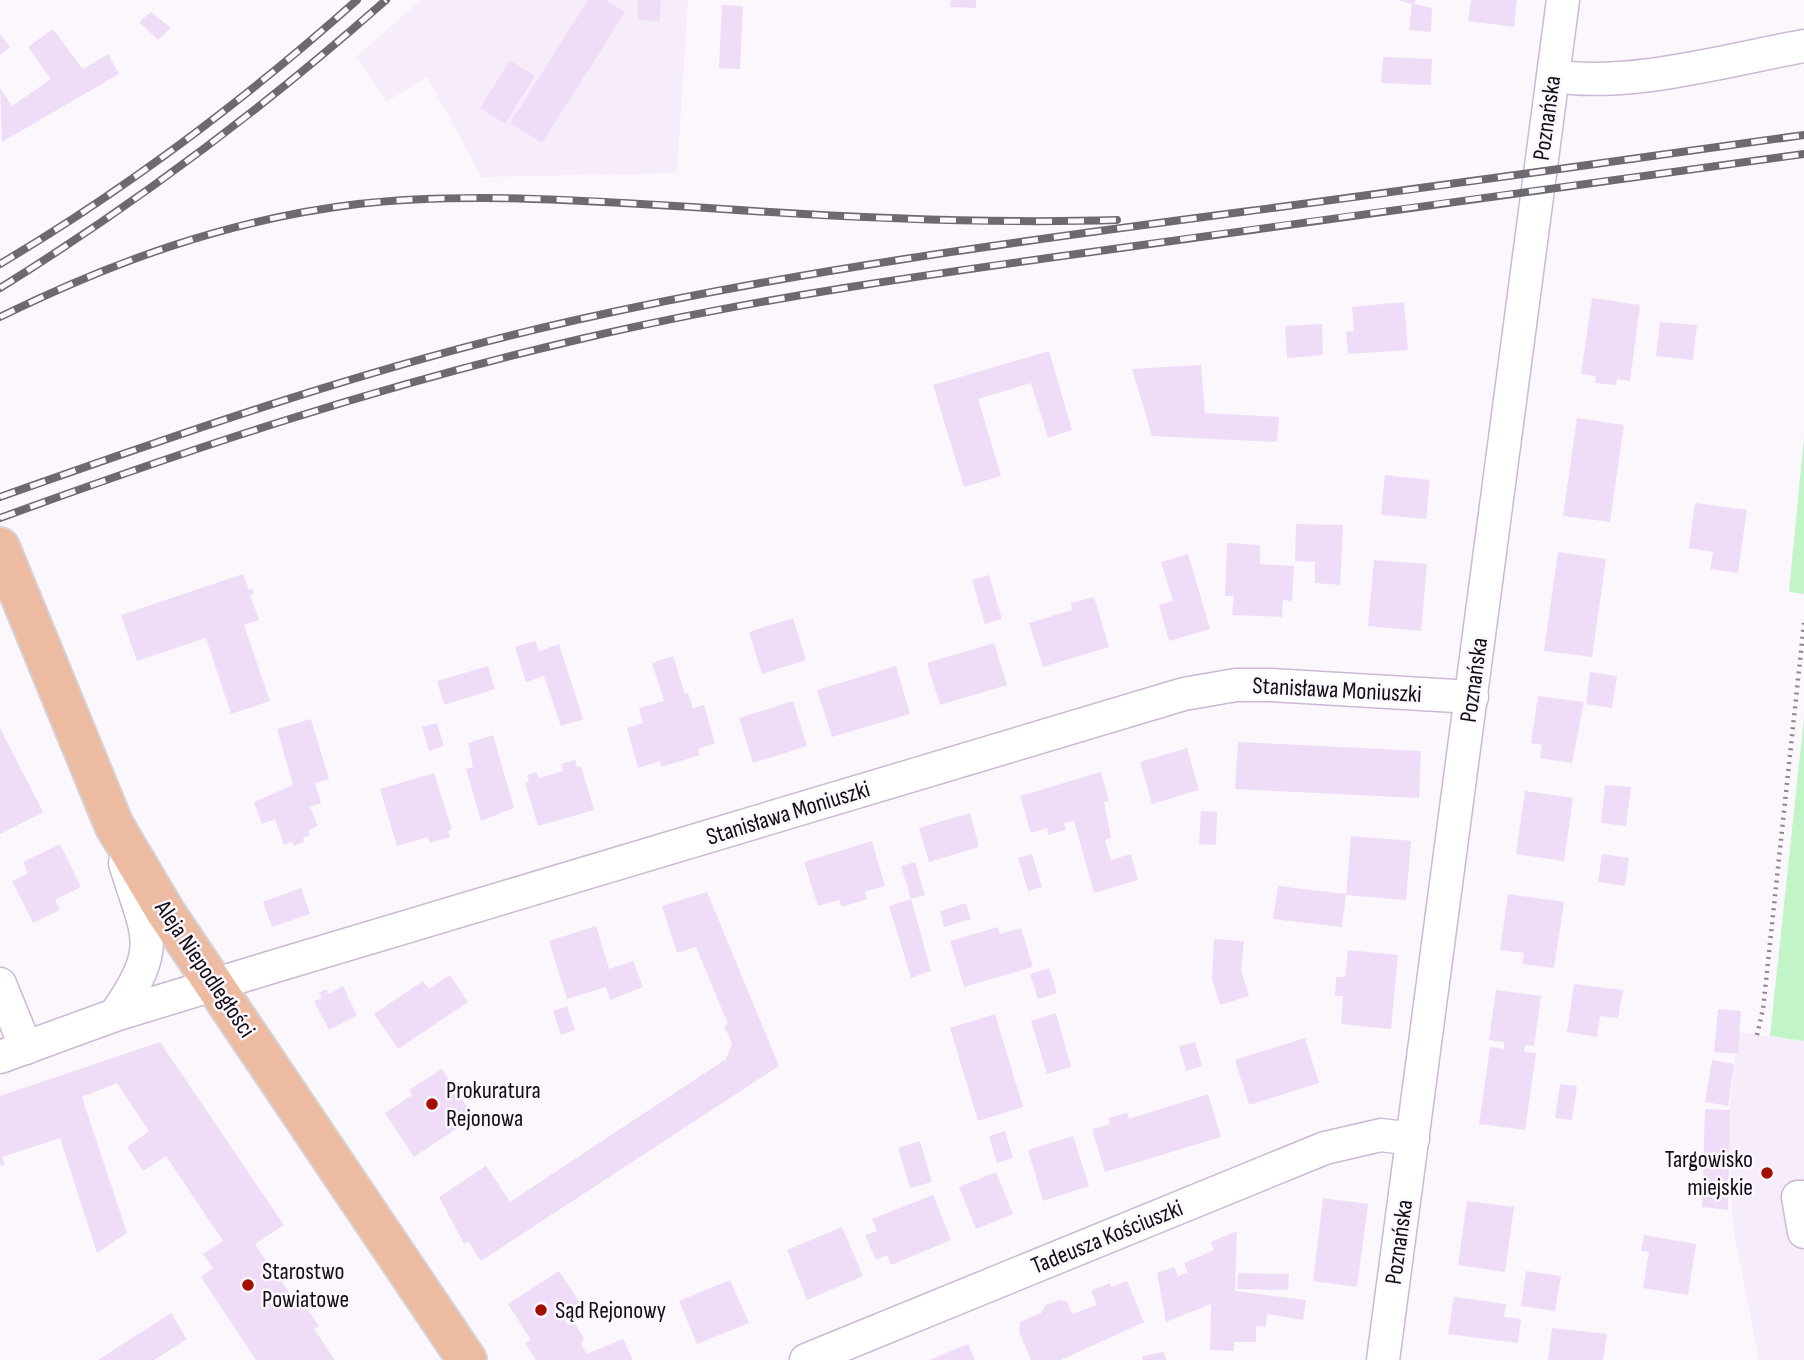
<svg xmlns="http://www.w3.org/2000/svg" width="1804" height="1360" font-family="'Sofia Sans Condensed',sans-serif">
<rect width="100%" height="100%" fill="#fbf7fd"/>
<g fill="#f6ecfa">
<path d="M421,0H688L677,173L482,177L427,77L386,102L357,56Z"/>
<path d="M1738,1032L1804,1041V1360H1759L1733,1227L1728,1119Z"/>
</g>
<g fill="#c1f5c7">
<path d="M1804,437V594L1789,592Z"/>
<path d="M1804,717V1041L1770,1036Z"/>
</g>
<g fill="#efddf8">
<path d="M588,0H606L625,12L542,143L510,123Z"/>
<path d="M638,0H661L660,21L638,20Z"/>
<path d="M951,0H976V8L950,7Z"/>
<path d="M1397,0H1415V4L1432,8L1431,32L1409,30L1412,4Z"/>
<path d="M1471,0H1517L1514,27L1468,21Z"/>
<path d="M722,5L743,6L740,69L719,68Z"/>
<path d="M151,12L171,28L158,40L139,22Z"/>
<path d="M53,29L81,67L83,69L108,54L119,74L2,142L0,88L12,106L51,79L28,47Z"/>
<path d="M0,34L10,47L0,55Z"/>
<path d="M1383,57L1432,59L1431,85L1381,83Z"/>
<path d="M510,60L535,76L505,124L480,108Z"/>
<path d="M1592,298L1640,305L1630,381L1617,379L1616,385L1595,383L1596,376L1581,374Z"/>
<path d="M1404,302L1408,350L1348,354L1346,332L1354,331L1352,307Z"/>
<path d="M1660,322L1697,325L1693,360L1656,356Z"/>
<path d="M1322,324L1323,355L1287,358L1285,326Z"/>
<path d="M1049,351L1072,430L1048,438L1031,383L978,399L1001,476L964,487L933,385Z"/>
<path d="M1201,365L1205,413L1279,417L1277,442L1152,436L1132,369Z"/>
<path d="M1577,418L1624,425L1610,522L1563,516Z"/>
<path d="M1385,475L1430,480L1426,519L1381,515Z"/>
<path d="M1695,503L1747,510L1738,573L1710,569L1713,552L1689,548Z"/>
<path d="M1296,524L1343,525L1340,585L1315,583V562L1295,561Z"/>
<path d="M1227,543L1260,545V564L1294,566L1292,601L1283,600L1282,617L1232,615L1234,596H1225Z"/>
<path d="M1558,552L1606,559L1592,657L1544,651Z"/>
<path d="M1188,554L1210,629L1169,641L1159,605L1173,601L1161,562Z"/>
<path d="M1374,560L1427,564L1421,631L1368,626Z"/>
<path d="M243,574L249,590L252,588L254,594L250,595L259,620L244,625L270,701L231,714L206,638L137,661L121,615Z"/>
<path d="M989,575L1002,619L985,624L972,580Z"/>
<path d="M1094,597L1109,647L1043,667L1029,623L1072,610L1071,603Z"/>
<path d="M793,618L806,660L762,674L749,632Z"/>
<path d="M535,641L539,651L559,644L583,719L561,726L544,676L526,682L515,647Z"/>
<path d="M994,643L1007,685L940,705L927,663Z"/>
<path d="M673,656L685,694L688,693L693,708L704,705L715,743L698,749L700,755L661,767L660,761L638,768L627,728L643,723L639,708L664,701L652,663Z"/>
<path d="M488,666L495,689L444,705L437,681Z"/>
<path d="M896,666L910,714L832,737L817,690Z"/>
<path d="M1590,672L1617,676L1612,708L1586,704Z"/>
<path d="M1538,696L1584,702L1572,763L1540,758L1542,745L1531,743Z"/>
<path d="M793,701L807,746L753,763L739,718Z"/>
<path d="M311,719L329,779L315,783L321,803L310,807L318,826L308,830L310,835L303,838L304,842L294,846L292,842L284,845L275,819L262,824L254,802L293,785L277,729Z"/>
<path d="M437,723L444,746L429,751L422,727Z"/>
<path d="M0,728L43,812L0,834Z"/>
<path d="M493,735L514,808L481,821L466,769L473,767L468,743Z"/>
<path d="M1238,742L1421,751L1419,798L1235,789Z"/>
<path d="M1187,748L1199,790L1152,804L1140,762Z"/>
<path d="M575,760L577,767L581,766L594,810L538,826L525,783L529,782L527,775L536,772L539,778L553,774L563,771L561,764Z"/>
<path d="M1101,772L1109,801L1104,802L1111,838L1105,840L1111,860L1131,854L1138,880L1094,893L1074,821L1064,823L1066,830L1048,835L1047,828L1031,833L1020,796Z"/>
<path d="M434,773L452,830L448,831L450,837L430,843L428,837L397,846L380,789Z"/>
<path d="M1605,785L1631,787L1626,826L1601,823Z"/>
<path d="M1525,791L1573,798L1564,861L1516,854Z"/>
<path d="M1201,811L1217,812L1216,845L1199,844Z"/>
<path d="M970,813L979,847L929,862L919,828Z"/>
<path d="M1351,836L1411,841L1406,900L1346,895Z"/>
<path d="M872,841L885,886L865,892L867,899L842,907L839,900L818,906L804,862Z"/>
<path d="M60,844L81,887L55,900L60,910L33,923L12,881L28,873L23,862Z"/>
<path d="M1032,854L1042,887L1028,891L1018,858Z"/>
<path d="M1602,854L1629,858L1625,886L1598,882Z"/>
<path d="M915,862L925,895L911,899L901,866Z"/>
<path d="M1278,886L1346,894L1342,927L1273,919Z"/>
<path d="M301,888L310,914L272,927L263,902Z"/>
<path d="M707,892L779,1066L481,1261L468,1241L464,1244L439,1197L486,1166L510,1202L726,1059L732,1043L724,1026L728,1024L696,947L677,953L662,906Z"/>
<path d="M1508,894L1564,902L1554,968L1522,964L1524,953L1500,950Z"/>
<path d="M911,899L931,971L911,978L889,906Z"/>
<path d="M966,903L971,919L944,927L940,911Z"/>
<path d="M596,926L609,969L633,961L643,987L610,1000L606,987L567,999L549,941Z"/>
<path d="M998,927L1000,934L1021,928L1033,967L964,987L950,941Z"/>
<path d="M1214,939L1244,941L1241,970L1249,996L1220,1005L1212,979Z"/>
<path d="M1348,950L1398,955L1391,1029L1341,1024L1343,996H1335L1336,977H1345Z"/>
<path d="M1049,968L1057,993L1038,999L1030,974Z"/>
<path d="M450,975L468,1002L398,1049L374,1014L423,981L429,989Z"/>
<path d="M1574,984L1623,990L1618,1018L1600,1016L1597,1037L1567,1032Z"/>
<path d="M343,986L357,1016L329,1030L314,1001L322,998L319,993L326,989L329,994Z"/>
<path d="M1496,990L1541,996L1534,1046L1525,1045L1524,1052L1536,1053L1525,1130L1479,1124L1490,1047L1504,1049V1042L1489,1040Z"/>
<path d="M567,1006L575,1030L561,1035L553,1011Z"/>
<path d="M1718,1009L1741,1011L1738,1054L1714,1052Z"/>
<path d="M1056,1013L1071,1067L1047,1074L1031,1021Z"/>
<path d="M995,1014L1023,1107L978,1121L950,1028Z"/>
<path d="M1305,1038L1319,1083L1249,1105L1235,1060Z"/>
<path d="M160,1042L284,1225L255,1244L273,1271L278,1267L287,1279L282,1282L297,1304L302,1301L319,1326L314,1329L335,1360H256L201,1277L213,1268L203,1254L223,1241L166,1156L143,1171L127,1147L149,1131L117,1083L82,1097L127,1233L97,1253L60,1138L2,1157L5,1165L0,1166V1096Z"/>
<path d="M1195,1042L1202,1066L1186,1071L1179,1046Z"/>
<path d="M1712,1060L1734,1064L1728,1106L1705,1102Z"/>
<path d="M442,1069L474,1117L414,1157L385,1113L412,1095L409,1090Z"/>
<path d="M1560,1084L1577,1086L1572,1120L1555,1118Z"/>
<path d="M1208,1094L1221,1137L1105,1172L1092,1129L1110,1124L1108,1118L1127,1113L1129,1119Z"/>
<path d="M1705,1109L1730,1110L1728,1210L1702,1207Z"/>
<path d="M1005,1131L1013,1158L997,1163L989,1136Z"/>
<path d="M1073,1136L1089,1186L1043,1201L1028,1150Z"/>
<path d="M920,1141L932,1182L910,1188L898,1148Z"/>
<path d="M996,1172L1013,1214L976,1229L959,1187Z"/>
<path d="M933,1195L951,1240L891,1265L887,1255L876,1260L865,1235L877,1231L872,1219Z"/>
<path d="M1323,1198L1368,1204L1357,1287L1313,1281Z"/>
<path d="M1467,1201L1514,1207L1505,1272L1458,1265Z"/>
<path d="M842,1227L863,1276L807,1300L787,1250Z"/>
<path d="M1237,1231L1235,1291L1306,1300L1303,1320L1267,1314L1266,1327L1256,1326V1342H1234V1351L1210,1350L1211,1304L1166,1322L1157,1273L1174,1267L1178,1276L1188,1273L1184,1263L1214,1250L1211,1242Z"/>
<path d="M1644,1235L1696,1244L1688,1295L1643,1288L1649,1252L1641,1251Z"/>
<path d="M559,1271L580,1303L561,1315L568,1325L575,1324L584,1338L581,1344L587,1354L623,1339L633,1360H536L525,1343L531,1340L508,1304Z"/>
<path d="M1526,1271L1561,1276L1555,1311L1521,1306Z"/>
<path d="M1238,1273L1289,1274L1288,1290L1237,1289Z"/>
<path d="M730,1280L749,1323L697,1344L679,1301Z"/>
<path d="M1127,1281L1144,1322L1061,1360H1031L1019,1332L1020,1322L1041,1313L1046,1305L1059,1300L1067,1301L1072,1314L1086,1309L1097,1305L1091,1291L1110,1283L1111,1287Z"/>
<path d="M1454,1297L1506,1304L1504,1317L1521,1319L1518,1343L1448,1334Z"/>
<path d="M171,1313L187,1339L154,1360H98Z"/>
<path d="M1552,1328L1607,1334L1603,1360H1548Z"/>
<path d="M968,1344L975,1360H929Z"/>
<path d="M1164,1352L1166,1360H1143L1142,1356Z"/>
</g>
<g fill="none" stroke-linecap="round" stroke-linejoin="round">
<defs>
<g id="minor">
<path d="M1553,76C1631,88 1726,60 1804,46"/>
<path d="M0,984L26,1048"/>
<path d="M115,1015C163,945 148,939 125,863"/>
<path d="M0,1057L115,1015L272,967L1184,694L1236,685H1271L1472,697"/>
<path d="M1804,1197H1798L1804,1232"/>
<path d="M806,1360L1325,1148L1381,1135L1413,1139"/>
<path d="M1383,1360L1563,0"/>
</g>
<path id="major" d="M0,547L114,825L166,913L467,1360"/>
</defs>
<use href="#minor" stroke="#ccb8d5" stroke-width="35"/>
<use href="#major" stroke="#d5d3d5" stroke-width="42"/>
<path stroke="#8c878e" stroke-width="4.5" stroke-dasharray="2 5" stroke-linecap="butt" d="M1757,1035L1763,1009L1804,623"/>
<use href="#minor" stroke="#fff" stroke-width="32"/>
<use href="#major" stroke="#ecbba1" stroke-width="38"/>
<defs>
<g id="rail">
<path d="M0,264C128,188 246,99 357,0"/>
<path d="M0,288C137,203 265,107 386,0"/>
<path d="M0,317C114,261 231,219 358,204C473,191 607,202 723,209C855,218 986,224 1117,220"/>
<path d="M0,497C190,430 379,364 576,320C807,268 1045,238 1280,207C1455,184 1629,159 1804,135"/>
<path d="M0,518C192,448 385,384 585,338C756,298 931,274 1106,250C1338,217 1571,186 1804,154"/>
</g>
</defs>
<use href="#rail" stroke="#6e6871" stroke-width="8"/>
<use href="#rail" stroke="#fbf7fd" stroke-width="5" stroke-dasharray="16" stroke-linecap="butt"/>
</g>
<g fill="#a30f00" stroke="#fbf7fd" stroke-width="2.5">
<circle cx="432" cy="1104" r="7"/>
<circle cx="1767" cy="1173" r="7"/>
<circle cx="248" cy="1285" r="7"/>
<circle cx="541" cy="1310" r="7"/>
</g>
<g text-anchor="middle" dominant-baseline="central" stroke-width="5" stroke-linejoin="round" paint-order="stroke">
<g font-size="24" fill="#130c16" stroke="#fbf7fd">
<text transform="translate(1547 118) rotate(-82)">Poznańska</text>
<text transform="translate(1474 680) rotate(-82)">Poznańska</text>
<text transform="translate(1337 690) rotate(3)">Stanisława Moniuszki</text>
<text transform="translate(788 813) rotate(-17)">Stanisława Moniuszki</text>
<text transform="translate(205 969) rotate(56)">Aleja Niepodległości</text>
<text transform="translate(1107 1237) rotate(-22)">Tadeusza Kościuszki</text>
<text transform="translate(1399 1242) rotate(-82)">Poznańska</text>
</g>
<g font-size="24" fill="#130c16" stroke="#fbf7fd" text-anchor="start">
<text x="446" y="1090">Prokuratura<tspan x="446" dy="28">Rejonowa</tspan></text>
<text x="1753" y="1159" text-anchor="end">Targowisko<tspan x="1753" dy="28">miejskie</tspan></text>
<text x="262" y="1271">Starostwo<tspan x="262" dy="28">Powiatowe</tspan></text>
<text x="555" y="1310">Sąd Rejonowy</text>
</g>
</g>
</svg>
